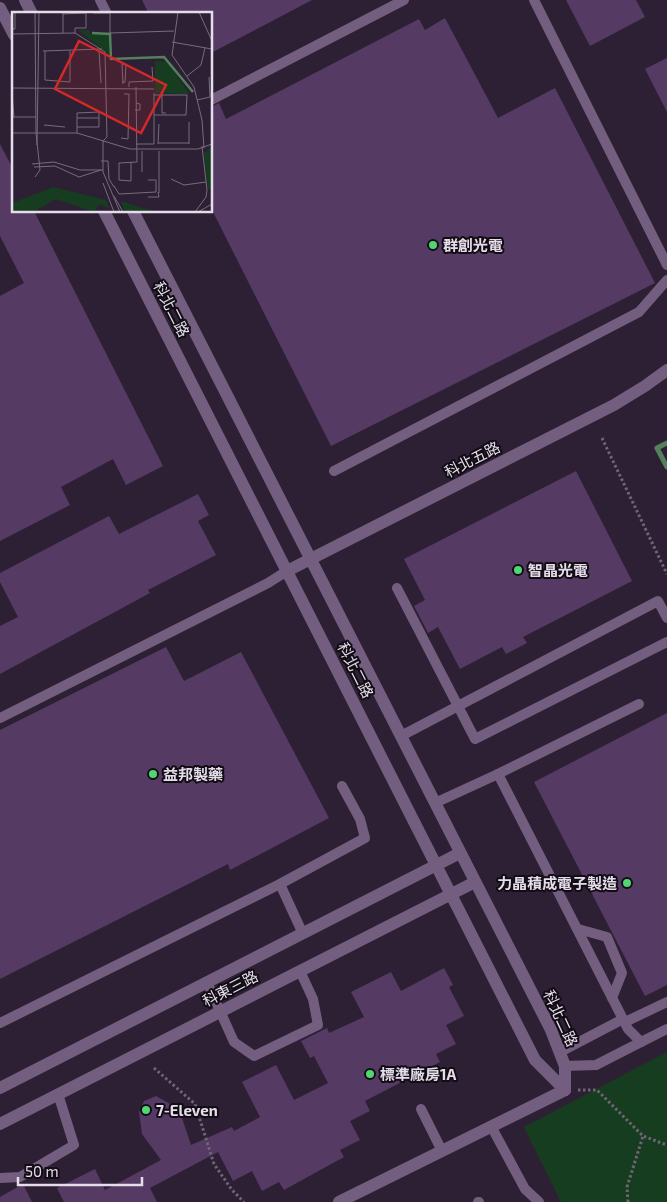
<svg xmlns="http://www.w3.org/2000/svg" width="667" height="1202" font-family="'Exo 2','Noto Sans TC',sans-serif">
<rect width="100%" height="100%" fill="#2d2034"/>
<path fill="#173d20" d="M667,1052V1202H561L524,1127Z"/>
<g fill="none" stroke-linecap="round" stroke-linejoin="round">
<path stroke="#55805c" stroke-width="5" d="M667,443L657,448L667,467"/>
</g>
<g fill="#553a63">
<path d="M142,0H312L211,53V14H149Z"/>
<path d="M566,0H636L645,17L590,46Z"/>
<path d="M445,18L498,118L555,88L655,283L331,446L211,208V107L219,103L226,119L419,19L425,30Z"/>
<path d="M667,58V112L645,69Z"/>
<path d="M0,144L14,171V211H34L163,466L126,485L113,459L61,487L70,505L0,541V296L24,283L0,236Z"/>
<path d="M576,471L632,581L523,637L527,643L506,654L502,647L460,669L438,627L428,633L414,606L425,600L404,559Z"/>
<path d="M198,494L209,515L198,521L216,555L148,590L150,593L0,674V626L18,617L0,582V573L109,516L119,534Z"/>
<path d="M166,647L184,681L241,652L329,818L230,870L228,864L0,979V730Z"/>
<path d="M667,713V985L645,996L534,782Z"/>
<path d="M444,968L453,985L449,987L464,1016L446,1025L456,1044L436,1054L440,1062L365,1101L370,1111L350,1121L360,1140L340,1150L344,1157L284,1190L279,1182L262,1191L252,1171L233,1181L218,1152L150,1188L157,1202H64L57,1188L95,1169L105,1190L161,1160L142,1134L139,1112L144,1101L156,1096L172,1105L181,1115L191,1145L232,1127L234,1131L260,1117L242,1082L276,1065L294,1100L328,1083L314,1056L310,1058L301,1041L327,1028L329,1033L364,1017L351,992L391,972L401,991Z"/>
<path d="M23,1184L32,1202H0V1197Z"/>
</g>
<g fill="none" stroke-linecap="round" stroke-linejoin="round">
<g stroke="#706576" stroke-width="3" stroke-dasharray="2.5 2.5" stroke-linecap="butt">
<path d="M602,438L667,574"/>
<path d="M154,1068L195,1104L214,1164L232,1190L244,1202"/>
<path d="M578,1090H597L643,1136L667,1145"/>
<path d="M628,1202L627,1187L643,1136"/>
</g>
<g stroke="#745e80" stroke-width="10">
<path d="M100,0L107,14"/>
<path d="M534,0L667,265"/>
<path d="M211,100L404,0"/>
<path d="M334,471L639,312L667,280"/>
<path d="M397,588L475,739L667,642"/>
<path d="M0,718L268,583L287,571"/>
<path d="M401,736L658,601L667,618"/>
<path d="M498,774L639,704"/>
<path d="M435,803L498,774L628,1029L641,1042L667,1029"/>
<path d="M280,884L303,934"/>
<path d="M578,929L607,937L622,973L612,998"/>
<path d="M207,982L234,1042L254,1056L318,1025L313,999L300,971"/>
<path d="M625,1022L667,1002"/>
<path d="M0,1023L280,884L365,838L360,819L342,786"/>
<path d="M560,1052L623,1019"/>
<path d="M565,1066L596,1065L641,1042"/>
<path d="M421,1109L442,1151"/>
<path d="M491,1126L525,1189L539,1202"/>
<path d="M0,1178L20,1177L74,1145L58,1094"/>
<path d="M478,1202H479"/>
</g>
<g stroke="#745e80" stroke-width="12">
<path d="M25,0L32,14"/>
<path d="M0,8L14,35"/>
<path d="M104,211L535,1060L565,1090"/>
<path d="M133,211L551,1030L565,1066V1090"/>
<path d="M287,571L614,405L645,386L667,370"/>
<path d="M0,1088L460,853"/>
<path d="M0,1124L475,882"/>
<path d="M339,1202L565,1090"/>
</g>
</g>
<g fill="#51d674" stroke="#120c15" stroke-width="2">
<circle cx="433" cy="245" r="5"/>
<circle cx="518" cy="570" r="5"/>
<circle cx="153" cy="774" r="5"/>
<circle cx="627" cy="883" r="5"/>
<circle cx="370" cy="1074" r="5"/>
<circle cx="146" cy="1110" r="5"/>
</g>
<g text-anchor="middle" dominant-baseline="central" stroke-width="4" stroke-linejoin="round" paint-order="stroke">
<g font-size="15" font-weight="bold" fill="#e5ddea" stroke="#120c15" text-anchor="start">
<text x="443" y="245">群創光電</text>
<text x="528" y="570">智晶光電</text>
<text x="163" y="774">益邦製藥</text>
<text x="617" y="883" text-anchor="end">力晶積成電子製造</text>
<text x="380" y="1074">標準廠房1A</text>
<text x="156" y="1110">7-Eleven</text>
</g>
<g font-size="15" fill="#e5ddea" stroke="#120c15">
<text transform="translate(172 309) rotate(63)">科北二路</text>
<text transform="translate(472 459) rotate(-27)">科北五路</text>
<text transform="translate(356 670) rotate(63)">科北二路</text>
<text transform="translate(230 988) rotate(-27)">科東三路</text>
<text transform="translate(561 1018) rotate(65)">科北二路</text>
</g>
</g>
<g transform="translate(12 12)">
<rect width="200" height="200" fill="#2d2034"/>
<path d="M66,18H77L78,22H97V43ZM143,49L156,50L177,82L143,81ZM200,135V177H196L192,141ZM41,175L94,188L98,197L87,192L82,200L44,187L21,200H0V191ZM109,189L130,196L147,200H113Z" fill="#173d20"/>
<path fill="none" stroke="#55805c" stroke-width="2.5" d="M80,21L98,22L99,47L152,45L181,80"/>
<path fill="none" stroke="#776c7d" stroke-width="1" d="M51,0V21M98,0V21L162,19M166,0L160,43L182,75L190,108L192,136M187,0L200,29M81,1H98M51,2L74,1V16H63V21M0,17H3V0M0,22L63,21L93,40L95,125L91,129V160L108,200M160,30L200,37M31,39L90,37M33,39V68L58,70V39M87,39L89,71M110,52H114L113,70H110M110,52L111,72M175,64L189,53L193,36M117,75V70L141,69L140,55M0,76L142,77M0,82L2,105M150,82V101H154M185,88L198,85L197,65M123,98H128V92L124,91M142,103H174L175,83H142M0,105H24M65,106H87M177,110V132M32,113L53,115M0,121H65L118,137H186L200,132M65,121V101L87,100V115H65M109,126L116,127L117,82H112M146,131H177M124,132H142V81M146,132L147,112M25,133L27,0M89,149H96L97,167L102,175M119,151V169L107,168V151L125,150L124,75M20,152L42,150L68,158H91M22,155L43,154L67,165L89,158M130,160V139M23,165L28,158L24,121L23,0M159,167L172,173L194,170M91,171L102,200M102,174L107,182L144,180V168H136M147,181V139M102,184L111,200M136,185H147L146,180M183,200L194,185L195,178L190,134M186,200L200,192"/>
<path fill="#d62828" fill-opacity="0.15" stroke="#d62828" stroke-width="2.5" d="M67,29L154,73L129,121L43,77Z"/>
<rect width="200" height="200" fill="none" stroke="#e5ddea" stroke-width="2.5"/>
</g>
<path d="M18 1177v8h124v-8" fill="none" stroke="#e5ddea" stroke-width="2.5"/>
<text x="25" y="1177" font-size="15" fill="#e5ddea" stroke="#120c15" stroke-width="4" paint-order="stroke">50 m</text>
</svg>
